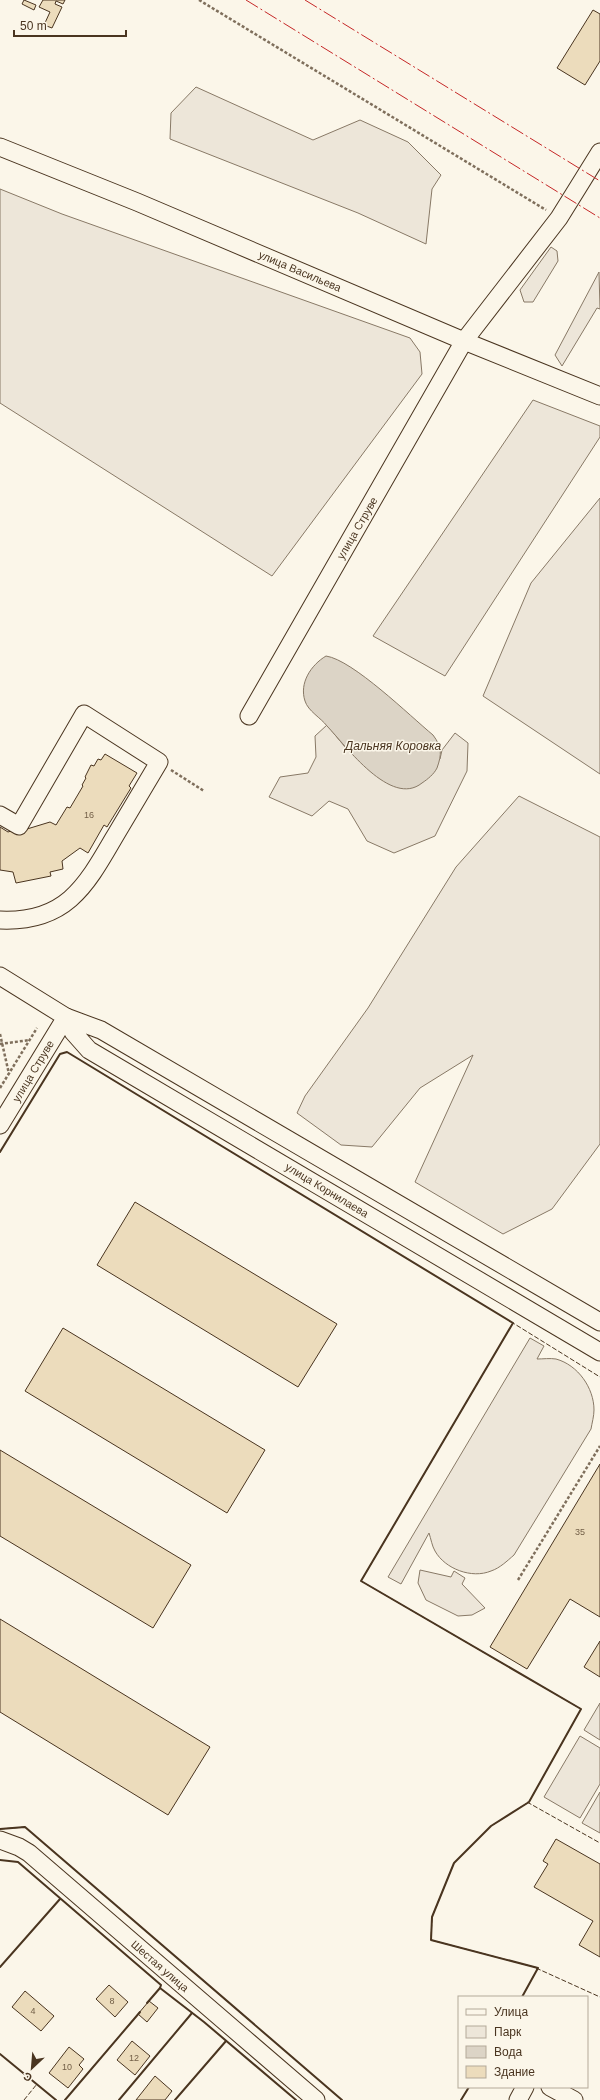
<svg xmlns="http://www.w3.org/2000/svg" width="600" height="2100" font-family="Arial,sans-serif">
<rect width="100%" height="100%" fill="#fbf6e9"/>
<g fill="#ede6d9" stroke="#887966">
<path d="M196,87L313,140L360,120L408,142L441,175L432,189L426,244L358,213L170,139L171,113Z"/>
<path d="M0,189L62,214L410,338L420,352L422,374L272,576L0,403Z"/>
<path d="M551,247L557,251L558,261L533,302H524L520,290Z"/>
<path d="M599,272L600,309L597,308L562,366L555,355Z"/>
<path d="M533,400L600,426V437L445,676L373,636Z"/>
<path d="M600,498V774L483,696L531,583Z"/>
<path d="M327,725L345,747L440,759L442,750L455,733L468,743L467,771L435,836L394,853L367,841L348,809L329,801L312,816L269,797L280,777L308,773L316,757L315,736Z"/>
<path d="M519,796L600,837V1144L552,1209L503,1234L415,1182L473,1055L420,1088L372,1147L341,1145L297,1113L305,1096L368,1008L456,867Z"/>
<path d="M530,1338L544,1346L537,1359C543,1359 550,1358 556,1359C578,1365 594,1388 594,1410C594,1416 592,1423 591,1429L514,1555C507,1561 500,1568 491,1571C472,1579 445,1569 435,1551C432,1546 431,1539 429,1533L401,1584L388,1577Z"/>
<path d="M420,1570L451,1577L454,1571L465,1578L462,1584L485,1608L472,1615L458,1616L426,1600L418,1583Z"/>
<path d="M600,1703V1740L584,1730Z"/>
<path d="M580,1736L600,1748V1784L580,1818L544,1797Z"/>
<path d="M600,1792V1833L582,1823Z"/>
</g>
<path fill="#dcd4c6" stroke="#887966" d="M326,656C353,660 410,716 433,735C442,747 442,754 437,768C434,774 428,779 422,783C391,808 346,746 327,726C321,718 308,711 305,701C299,683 311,665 326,656Z"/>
<g fill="#ecdcbc" stroke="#4a3520">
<path d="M24,0L36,5L34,10L22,4Z"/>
<path d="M43,0H65L63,4L56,1L55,4L62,7L52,28L44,25L50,12L39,7Z"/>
<path d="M593,10L600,14V61L585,85L557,68Z"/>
<path d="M105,754L137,773L129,786L131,788L107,827L104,825L88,853L80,848L62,861L63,869L50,872L51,876L16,883L13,872L0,870V827L8,832L26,826L27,829L50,822L56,825L67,807L70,808L83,786L82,785L86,778L85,777L91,765L94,766L98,759L101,760Z"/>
<path d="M135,1202L337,1324L298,1387L97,1265Z"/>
<path d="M63,1328L265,1450L227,1513L25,1391Z"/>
<path d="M0,1450L191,1565L153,1628L0,1536Z"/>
<path d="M600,1464V1617L570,1599L527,1669L490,1647Z"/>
<path d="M0,1619L210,1747L168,1815L0,1712Z"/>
<path d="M600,1641V1677L584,1667Z"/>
<path d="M556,1839L600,1864V1957L579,1945L593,1921L534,1887L548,1864L543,1861Z"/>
<path d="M109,1985L128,2002L115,2017L96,1999Z"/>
<path d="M25,1991L54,2016L41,2031L12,2007Z"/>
<path d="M149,2001L158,2008L147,2022L138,2014Z"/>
<path d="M132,2041L150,2056L135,2075L117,2060Z"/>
<path d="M69,2047L84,2059L79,2065L83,2069L68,2088L49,2073Z"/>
<path d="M155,2076L172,2091L165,2100H136Z"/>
</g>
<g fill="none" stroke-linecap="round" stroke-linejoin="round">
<defs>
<g id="minor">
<path d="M0,147L137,202L464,341L600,396"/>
<path d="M249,716L464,341L559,218L600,152"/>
<path d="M0,815L19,826L84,714L159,762C144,787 130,811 115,836C86,886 66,923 0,920"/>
<path d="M0,976L66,1017L0,1125"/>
<path d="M600,1322L101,1030L66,1017L73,1032L89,1050L600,1352"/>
<path d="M0,1840L19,1847L29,1853L316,2100"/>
<path d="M550,2087L574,2100"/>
<path d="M518,2100L525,2087"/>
</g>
</defs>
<use href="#minor" stroke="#4a3520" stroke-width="19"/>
<g stroke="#7f6f5c" stroke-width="2.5" stroke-dasharray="3 2" stroke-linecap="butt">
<path d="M199,0L546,210"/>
<path d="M171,770L204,791"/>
<path d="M0,1034L9,1074"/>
<path d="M0,1044L30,1040"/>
<path d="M0,1088L37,1028"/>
<path d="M518,1580L600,1446"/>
</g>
<use href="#minor" stroke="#fbf6e9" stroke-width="17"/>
<g stroke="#4a3520" stroke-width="1" stroke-dasharray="5 2" stroke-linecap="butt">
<path d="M527,1802L600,1843"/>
<path d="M0,1829L25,1827L342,2100"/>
<path d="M536,1968L600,1997"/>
<path d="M522,1997L538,1968L431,1940L432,1917L454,1863L491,1826L529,1802L581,1709L361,1581L513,1323L600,1377"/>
<path d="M24,2100L37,2084"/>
<path d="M461,2100L469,2087"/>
</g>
<g stroke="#4a3520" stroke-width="2">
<path d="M0,1152L60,1054L67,1052L513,1323L361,1581L581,1709L529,1802L491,1826L454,1863L432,1917L431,1940L538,1968L522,1997"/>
<path d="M0,1829L25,1827L342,2100"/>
<path d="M0,1860L18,1862L161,1985L160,1988L204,2022L296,2100"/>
<path d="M0,1967L60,1899"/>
<path d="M147,2003L160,1988"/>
<path d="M0,2054L56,2100"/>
<path d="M65,2100L140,2012"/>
<path d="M119,2100L192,2013"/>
<path d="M175,2100L226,2041"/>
<path d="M461,2100L469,2087"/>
</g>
<g stroke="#c62828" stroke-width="1" stroke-dasharray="14 3 2 3" stroke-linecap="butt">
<path d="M246,0L600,218"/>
<path d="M305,0L600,181"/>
</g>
</g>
<g text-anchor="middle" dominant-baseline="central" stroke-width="3" stroke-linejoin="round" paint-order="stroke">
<g font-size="9" fill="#725f47">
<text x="89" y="815">16</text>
<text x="580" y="1532">35</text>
<text x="112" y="2001">8</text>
<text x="33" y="2011">4</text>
<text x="134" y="2058">12</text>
<text x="67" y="2067">10</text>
</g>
<g font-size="11" fill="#4a3520" stroke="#fbf6e9">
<text transform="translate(300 271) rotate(23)">улица Васильева</text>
<text transform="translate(357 528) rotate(-60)">улица Струве</text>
<text transform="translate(33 1071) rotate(-59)">улица Струве</text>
<text transform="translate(327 1190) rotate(31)">улица Корнилаева</text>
<text transform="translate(160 1966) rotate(41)">Шестая улица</text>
</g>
<g font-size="12" font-style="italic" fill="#4a3520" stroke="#fbf6e9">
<text x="393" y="746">Дальняя Коровка</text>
</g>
</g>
<rect x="458" y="1996" width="130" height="92" fill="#fbf6e9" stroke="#b4a999"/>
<rect x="466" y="2009" width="20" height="6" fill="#fbf6e9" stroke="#b4a999"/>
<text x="494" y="2016" font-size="12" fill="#4a3520">Улица</text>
<rect x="466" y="2026" width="20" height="12" fill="#ede6d9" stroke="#b4a999"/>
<text x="494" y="2036" font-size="12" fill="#4a3520">Парк</text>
<rect x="466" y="2046" width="20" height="12" fill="#dcd4c6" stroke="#b4a999"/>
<text x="494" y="2056" font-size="12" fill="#4a3520">Вода</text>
<rect x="466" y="2066" width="20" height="12" fill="#ecdcbc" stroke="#b4a999"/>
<text x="494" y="2076" font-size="12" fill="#4a3520">Здание</text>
<g transform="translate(32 2068) rotate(206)" stroke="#fbf6e9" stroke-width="3" paint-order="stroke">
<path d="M0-3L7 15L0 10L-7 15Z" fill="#4a3520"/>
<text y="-6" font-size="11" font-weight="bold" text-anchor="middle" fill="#4a3520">С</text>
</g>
<path d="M14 30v6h112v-6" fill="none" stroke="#4a3520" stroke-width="2"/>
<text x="20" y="30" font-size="12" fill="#4a3520" stroke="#fbf6e9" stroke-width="3" paint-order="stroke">50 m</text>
</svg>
